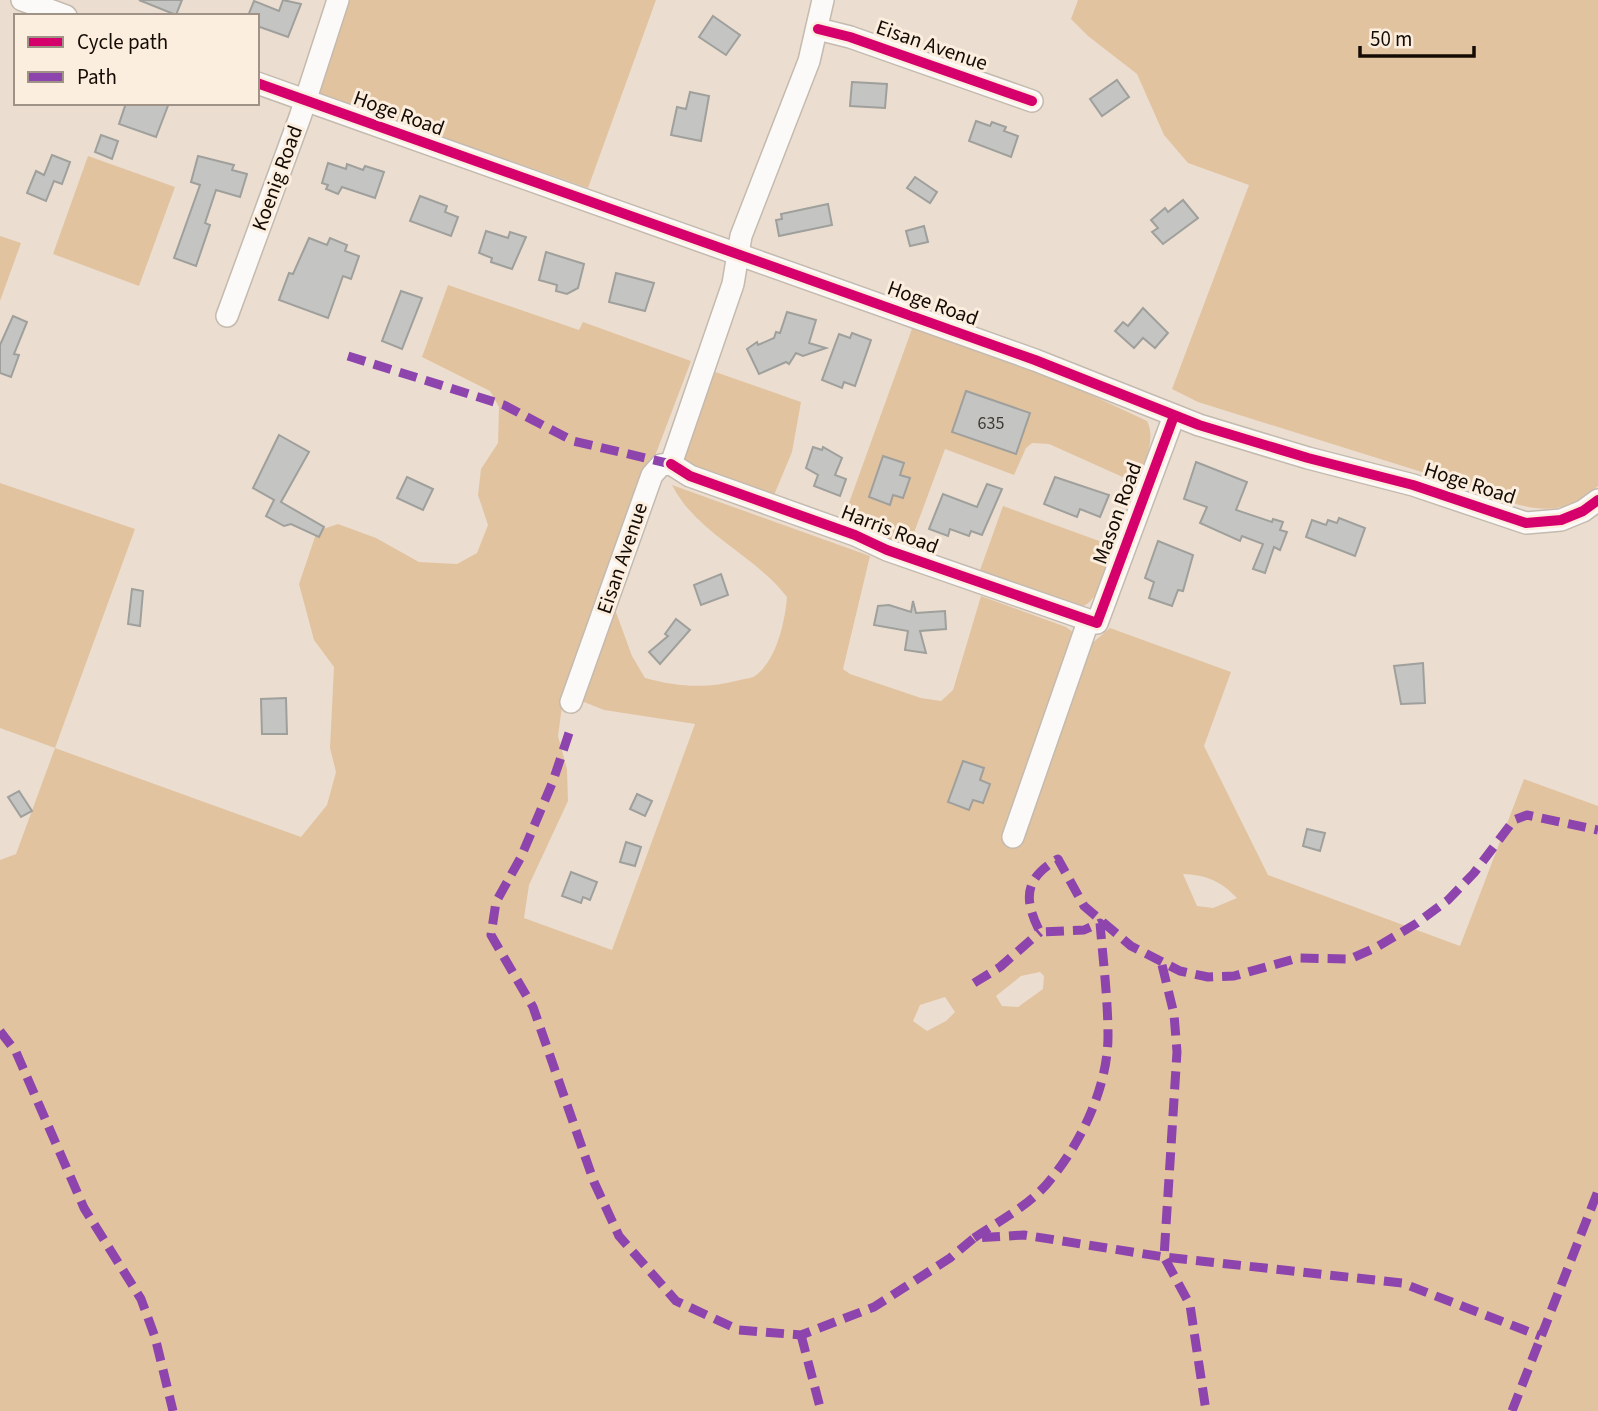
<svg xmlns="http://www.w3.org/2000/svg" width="1598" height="1411" font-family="'Source Sans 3',sans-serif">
<rect width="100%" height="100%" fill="#ebded0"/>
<g fill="#e2c3a0" fill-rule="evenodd">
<path d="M346,0H656L588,188L320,94L318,83Z"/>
<path d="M1078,0H1598V486C1559,525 1518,506 1473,488L1198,402L1172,389L1249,185L1188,163L1164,135L1137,74L1088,36L1071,19Z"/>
<path d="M88,156L175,187L139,286L53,254Z"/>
<path d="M0,236L21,243L0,301Z"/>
<path d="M448,285L579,330L583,322L691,361L563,699L558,736L567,769L568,801L529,885L524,918L612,950L695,724L604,710L579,700L613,604L632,656L645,678C678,687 707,689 740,680C744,679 752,678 755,676C777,660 785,621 787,597C755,555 696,533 672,485L870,556L843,669L850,674L921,698L941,701L953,690L981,596L1066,627L1090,645L1110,628L1231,672L1204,746L1268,875L1460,946L1524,779L1598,806V1411H0V860L16,854L55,748L0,728V483L135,529L55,748L301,837L327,805L336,772L330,748L334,667L314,640L299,584L317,531L338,524L376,538L419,562L457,564L477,553L488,525L478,495L481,469L498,443L499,407L490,391L422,357ZM1183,874C1206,875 1221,881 1237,898L1213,908L1197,906ZM1040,972L1044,976L1043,989L1018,1007L1002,1006L996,996L1021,976ZM945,997L955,1012L946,1021L927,1031L913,1021L920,1005Z"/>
<path d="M913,326L1055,378L1147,421C1157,441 1143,464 1136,483L1049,444L1032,443L1026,448L1014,475L945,449L908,549L841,525Z"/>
<path d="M707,369L801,402L792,452L772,500L682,466Z"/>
<path d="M1003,506L1113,546C1106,564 1101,601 1081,607L979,573Z"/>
</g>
<g fill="#c4c5c2" stroke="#9f9f9c" stroke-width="2">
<path d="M139,0H182L176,15Z"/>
<path d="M283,0L301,4L288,37L257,26V16H248L254,1L279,11Z"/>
<path d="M713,16L740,35L726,55L699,37Z"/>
<path d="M1117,80L1129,97L1102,116L1090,99Z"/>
<path d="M852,82L887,84L885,108L850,106Z"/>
<path d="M690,92L709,96L701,141L671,135L677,107L686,109Z"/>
<path d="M126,103H169L156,137L119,124Z"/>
<path d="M976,121L990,126L992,122L1006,127L1004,131L1018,136L1011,157L969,141Z"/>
<path d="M101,135L118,141L112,159L95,152Z"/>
<path d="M52,155L70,162L62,184L54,181L46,201L27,193L36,171L44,175Z"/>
<path d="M198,156L234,165L232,170L247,174L240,197L216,190L205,223L210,225L196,266L174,258L200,185L191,182Z"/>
<path d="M328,163L346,169L347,164L363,170L365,166L384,172L375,198L342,187L338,194L326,189L328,185L322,183Z"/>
<path d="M915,177L937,192L930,203L907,188Z"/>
<path d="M420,196L447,206L445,212L458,217L451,236L410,221Z"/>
<path d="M1183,200L1198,218L1163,244L1152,232L1158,228L1151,220L1165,208L1168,212Z"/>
<path d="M828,204L832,225L779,236L776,220L782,219L781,214Z"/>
<path d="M924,226L928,242L910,246L906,231Z"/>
<path d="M486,231L508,238L510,232L526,237L512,269L491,262L492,258L479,253Z"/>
<path d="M309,238L327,245L330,238L347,245L345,251L359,256L351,279L343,276L328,318L279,300L289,273L293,274Z"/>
<path d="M546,252L584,264L578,288L567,294L556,291L557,285L539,280Z"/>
<path d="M616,273L654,283L645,311L609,302Z"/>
<path d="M401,291L422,298L402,349L382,341Z"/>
<path d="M1143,308L1168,333L1155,348L1143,338L1134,348L1115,331L1123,322L1128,326Z"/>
<path d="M787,312L816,320L809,343L826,348L803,356L796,353L789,364L786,362L759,374L747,349L757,342L758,345L774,338L776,332L780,333Z"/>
<path d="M13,316L27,322L14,354L19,355L11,377L0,373V345Z"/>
<path d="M852,333L871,340L855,386L844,382L842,388L822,380L839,334L850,338Z"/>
<path d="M966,391L1030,413L1016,454L952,432Z"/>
<path d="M279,435L309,452L281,502L324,527L319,537L291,524L284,526L266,516L274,500L253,488Z"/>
<path d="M813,447L822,450L823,447L842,458L835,475L846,479L840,496L814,486L818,475L806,468Z"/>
<path d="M883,456L904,463L900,475L910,478L903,498L893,495L890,505L869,497Z"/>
<path d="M1196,462L1247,482L1236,510L1272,522L1273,519L1283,522L1280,530L1287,532L1280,550L1274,547L1265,573L1253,569L1263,544L1242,536L1240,541L1200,523L1207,507L1184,499Z"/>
<path d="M407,477L433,489L423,510L397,498Z"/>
<path d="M1055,477L1109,495L1100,517L1080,509L1077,517L1044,504Z"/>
<path d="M987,484L1002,489L982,535L971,531L969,536L950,529L948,536L929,529L943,494L977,507Z"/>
<path d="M1339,518L1365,528L1355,556L1306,537L1312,520L1326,525L1328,520L1337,523Z"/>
<path d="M1158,541L1193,555L1183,591L1178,590L1172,606L1149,598L1154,582L1145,578Z"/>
<path d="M721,574L728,595L701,605L694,585Z"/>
<path d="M132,589L143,591L140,626L128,624Z"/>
<path d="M913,601L916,613L945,611L946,629L920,631L926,653L905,650L908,631L874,625L878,606L889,605L911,612Z"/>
<path d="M676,619L690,630L660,664L649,652L668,636L665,634Z"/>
<path d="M1423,663L1425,703L1401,704L1394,666Z"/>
<path d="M286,698L287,734H262L261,699Z"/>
<path d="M963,761L984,768L980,780L990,784L983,803L973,800L969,810L948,802Z"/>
<path d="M19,791L32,811L21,817L8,797Z"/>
<path d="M637,794L652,801L645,816L630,809Z"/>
<path d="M1307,829L1325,833L1320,851L1303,846Z"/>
<path d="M626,842L641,847L635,866L620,862Z"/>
<path d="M571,872L597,882L590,900L583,897L581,903L562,896Z"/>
</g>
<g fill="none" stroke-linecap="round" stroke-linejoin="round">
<defs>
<g id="minor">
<path d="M22,0L66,16"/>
<path d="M818,29L850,37L1032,101"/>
<path d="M257,83L1035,360L1199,425L1308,458L1413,485L1526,523L1561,520L1583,511L1598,500"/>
<path d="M227,316L300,117L338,0"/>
<path d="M671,464L690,476L855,535L887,550L1097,623L1174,416"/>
<path d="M671,464L733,284L741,236L809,61L823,0"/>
<path d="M571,702L652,475L661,465L671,464"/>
<path d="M1013,837L1088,622"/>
</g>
</defs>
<use href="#minor" stroke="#c4baae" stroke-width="24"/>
<use href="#minor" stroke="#fcfaf8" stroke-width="21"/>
<g stroke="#8e44ad" stroke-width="9" stroke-dasharray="18 9" stroke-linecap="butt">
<path d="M348,356L504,405L573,441L671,464"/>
<path d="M569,733L553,781L521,857L496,902L491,935L533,1007L594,1182L619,1236L676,1301L739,1330L801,1335L874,1307L950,1258L974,1238L1024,1235L1164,1257L1402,1283L1540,1336"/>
<path d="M1162,965L1174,1014L1177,1052L1164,1257L1190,1305L1206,1411"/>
<path d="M974,983L1000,967L1040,932"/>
<path d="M0,1031L16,1052L84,1208L141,1299L155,1337L173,1411"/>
<path d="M974,1238C999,1221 1032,1204 1051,1179C1082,1141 1108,1086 1108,1036C1108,999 1103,960 1100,923L1084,930L1040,932C1024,900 1023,879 1058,859L1084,906L1131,946L1180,971L1208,977L1234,976L1298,958L1350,959L1377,947L1417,923L1448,900L1474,873L1514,820L1527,815L1598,830"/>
<path d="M801,1335L821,1411"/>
<path d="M1512,1411L1598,1191"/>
</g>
<defs>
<g id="cycleway">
<path d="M818,29L850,37L1032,101"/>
<path d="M257,83L1035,360L1199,425L1308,458L1413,485L1526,523L1561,520L1583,511L1598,500"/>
<path d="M671,464L690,476L855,535L887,550L1097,623L1174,416"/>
</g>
</defs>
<use href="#cycleway" stroke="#fceede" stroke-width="15"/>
<use href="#cycleway" stroke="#d6006c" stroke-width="10"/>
</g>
<g text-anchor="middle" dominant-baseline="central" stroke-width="6" stroke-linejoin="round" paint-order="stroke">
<g font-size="18" fill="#3f3a34">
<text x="991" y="423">635</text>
</g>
<g font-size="21" fill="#130b04" stroke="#fceede">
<text transform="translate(932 45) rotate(19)">Eisan Avenue</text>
<text transform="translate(399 113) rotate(20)">Hoge Road</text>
<text transform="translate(277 178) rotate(-70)">Koenig Road</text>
<text transform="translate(933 303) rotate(20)">Hoge Road</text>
<text transform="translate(1470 483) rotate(18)">Hoge Road</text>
<text transform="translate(1117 513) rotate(-70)">Mason Road</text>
<text transform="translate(890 529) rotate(21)">Harris Road</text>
<text transform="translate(622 558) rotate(-71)">Eisan Avenue</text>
</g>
</g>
<rect x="14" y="14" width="245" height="91" fill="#fceede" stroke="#9f9387" stroke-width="2"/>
<rect x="28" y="37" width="35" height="10" fill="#d6006c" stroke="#9f9387" stroke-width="2"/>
<text x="77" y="49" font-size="21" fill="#130b04">Cycle path</text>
<rect x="28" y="72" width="35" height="10" fill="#8e44ad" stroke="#9f9387" stroke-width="2"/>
<text x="77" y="84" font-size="21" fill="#130b04">Path</text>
<path d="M1360 46v10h114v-10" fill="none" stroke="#130b04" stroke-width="3.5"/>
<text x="1370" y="46" font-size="21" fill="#130b04" stroke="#fceede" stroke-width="5" paint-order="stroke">50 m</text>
</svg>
